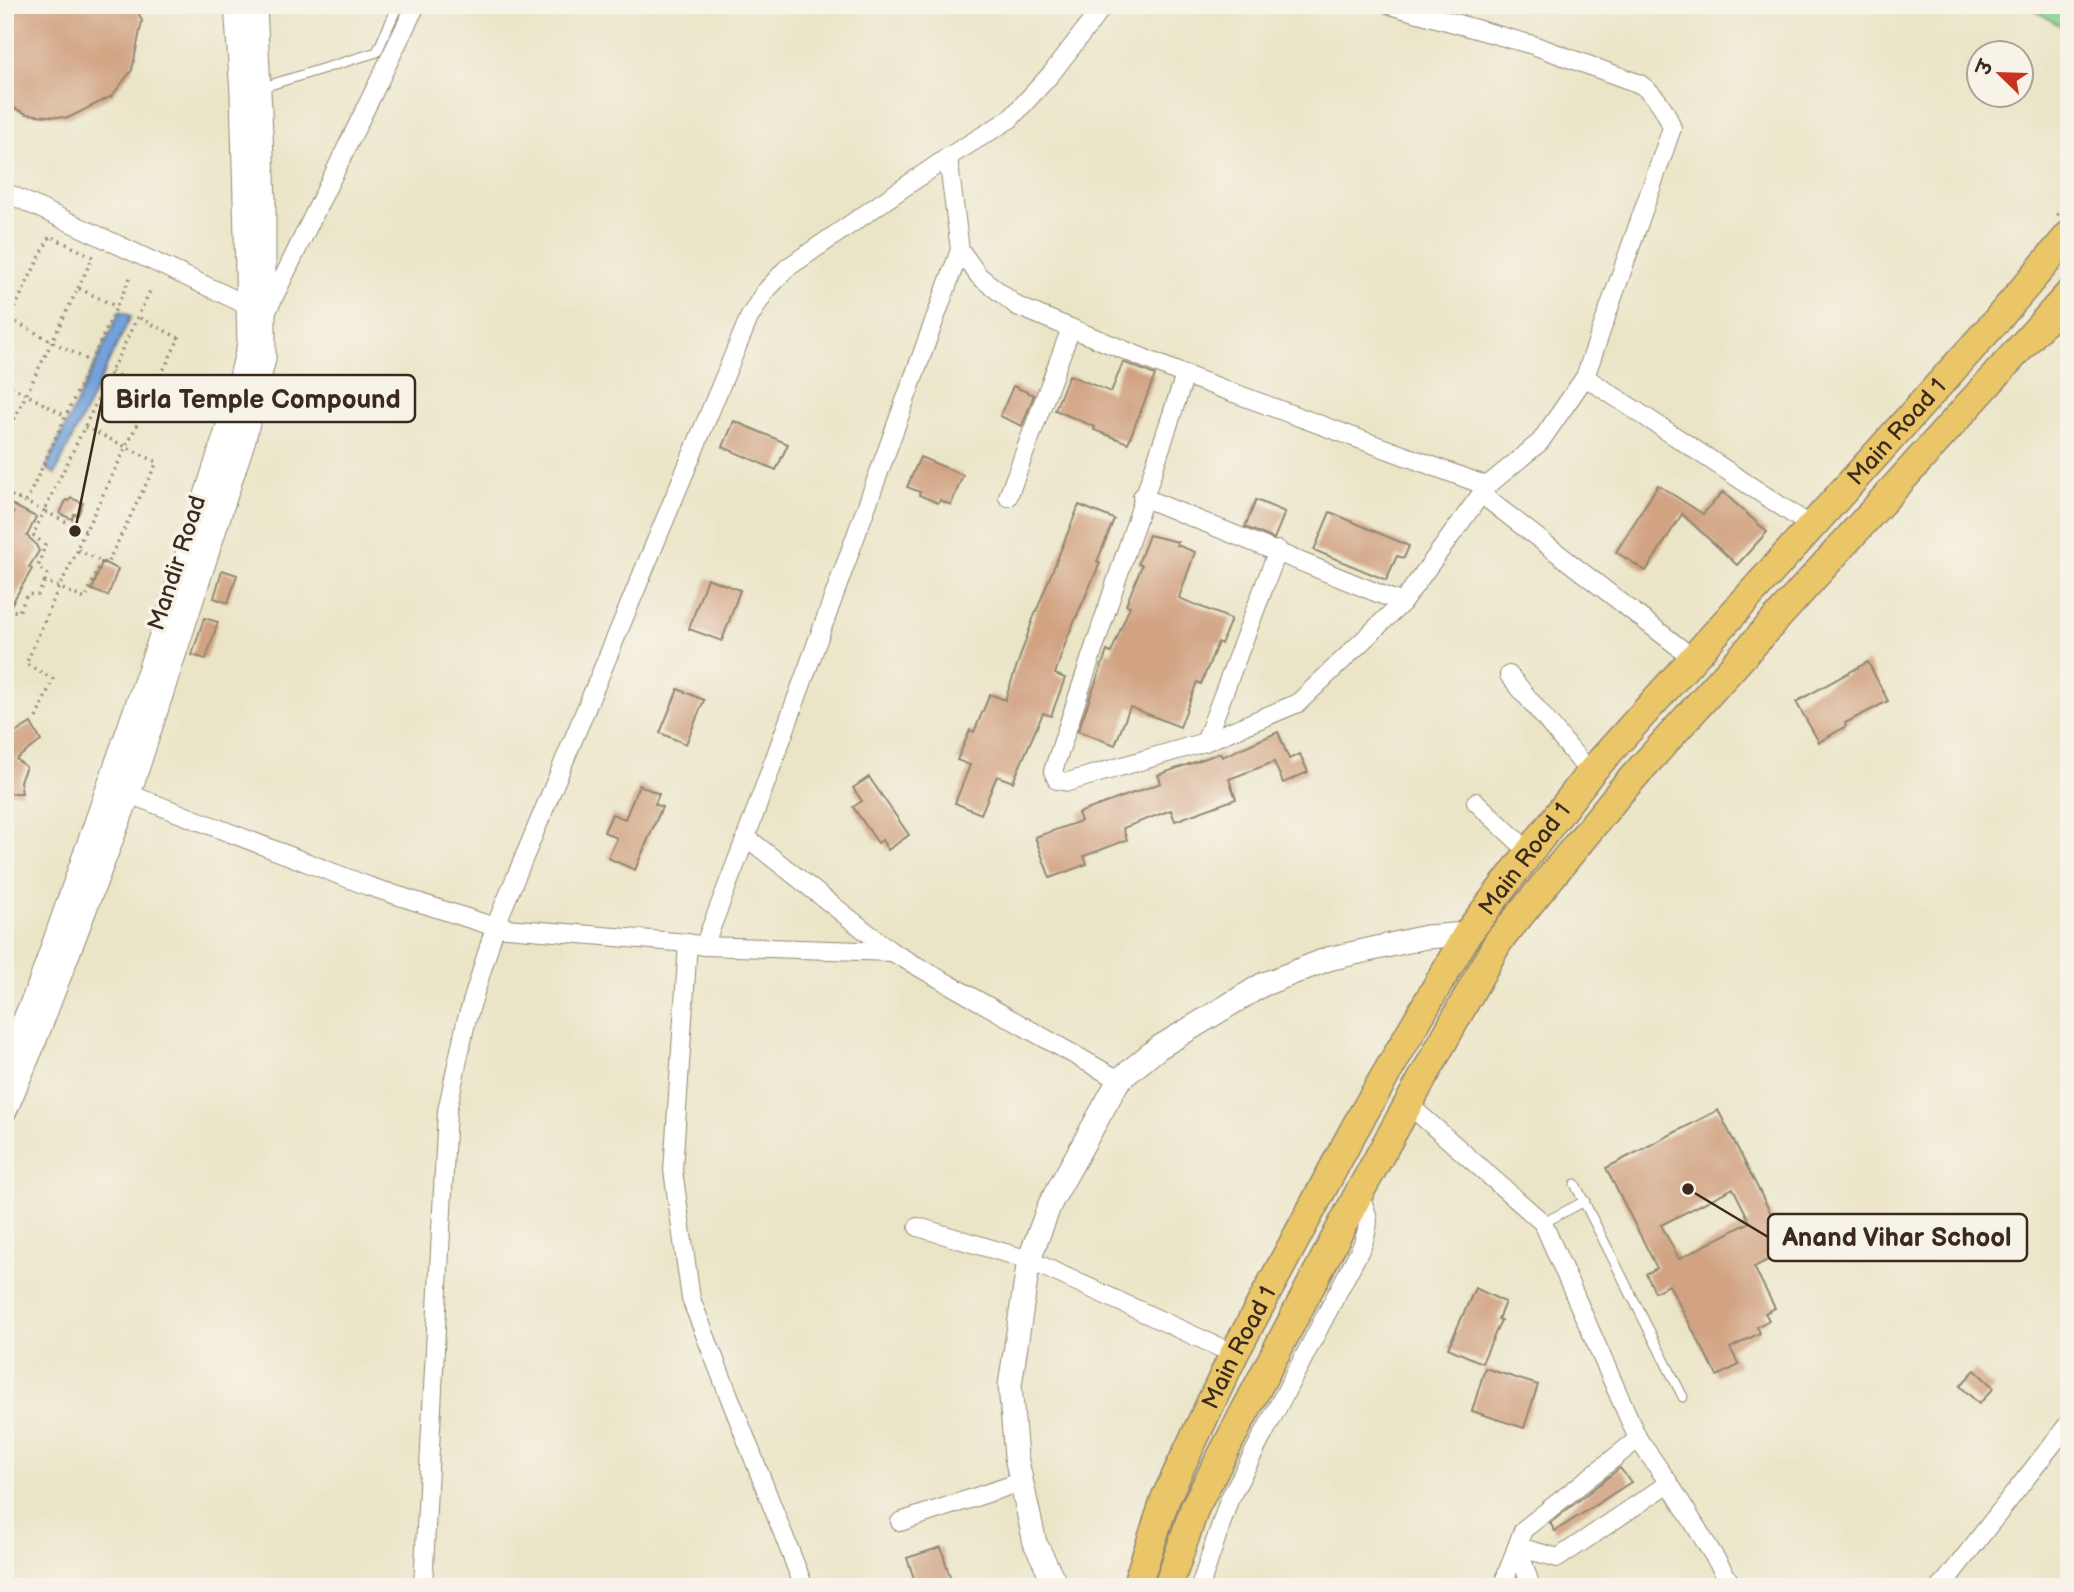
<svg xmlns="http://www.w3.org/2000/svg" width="2074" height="1592" font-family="'Balsamiq Sans','Playpen Sans Deva',sans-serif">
<rect width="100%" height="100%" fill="#f7f3e8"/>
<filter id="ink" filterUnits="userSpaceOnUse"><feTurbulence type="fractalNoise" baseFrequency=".0143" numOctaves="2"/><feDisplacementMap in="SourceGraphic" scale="14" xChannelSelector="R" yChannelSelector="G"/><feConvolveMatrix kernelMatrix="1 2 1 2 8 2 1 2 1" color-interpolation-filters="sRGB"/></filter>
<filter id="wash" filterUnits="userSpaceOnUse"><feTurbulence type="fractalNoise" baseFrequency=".00686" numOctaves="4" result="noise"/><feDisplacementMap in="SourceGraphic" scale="28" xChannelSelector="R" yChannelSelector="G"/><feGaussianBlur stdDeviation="1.57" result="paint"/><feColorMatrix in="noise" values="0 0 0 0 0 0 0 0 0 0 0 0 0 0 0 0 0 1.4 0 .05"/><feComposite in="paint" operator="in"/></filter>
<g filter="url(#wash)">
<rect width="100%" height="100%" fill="#ebe5c8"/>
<path fill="#80ce8d" stroke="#5e7c56" stroke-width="2" d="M2026,5H2069V31Z"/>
<path fill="#72a1db" stroke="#56667c" stroke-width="2" d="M120,311L131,316L55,474L46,468Z"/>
<g id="blocks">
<g fill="#d1a382" fill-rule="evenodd">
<path d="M5,5H135L142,21L132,70L112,96L68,118L27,114L5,104Z"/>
<path d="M1123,362L1155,375L1128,443L1094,430L1095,427L1055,410L1069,375L1111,392Z"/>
<path d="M1013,386L1034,395L1022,426L1000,416Z"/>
<path d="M734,421L788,444L776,470L723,447Z"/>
<path d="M920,457L963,475L951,505L940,500L938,503L919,495L920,492L907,487Z"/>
<path d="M1658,485L1703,514L1723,492L1767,532L1737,565L1682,514L1646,571L1616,552Z"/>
<path d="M71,498L83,503L78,515L74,514L72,519L60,514L66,500L69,501Z"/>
<path d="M1256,500L1285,512L1274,539L1245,527Z"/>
<path d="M5,501L36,517L27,536L35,543L39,551L29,567L32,569L5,615Z"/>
<path d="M1079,505L1114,519L1097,562L1100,563L1068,636L1055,674L1065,678L1051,716L1043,713L1013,782L997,776L981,814L955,803L970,765L957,760L970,730L974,732L990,694L1005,700L1033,619Z"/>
<path d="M1330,512L1409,546L1404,558L1397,556L1386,580L1314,550Z"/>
<path d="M1149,535L1178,542L1177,545L1195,552L1179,598L1231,619L1221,644L1218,642L1201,684L1197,682L1180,727L1130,707L1115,745L1078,731L1107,651L1111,653L1130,606L1126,605L1142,565L1138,564Z"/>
<path d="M102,562L118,569L108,596L92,590Z"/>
<path d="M222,570L237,575L228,603L214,598Z"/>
<path d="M707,578L740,590L722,641L689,629Z"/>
<path d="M204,618L218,622L206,659L192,655Z"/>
<path d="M1868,662L1888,701L1845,723L1846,726L1819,742L1796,702Z"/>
<path d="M678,689L704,700L686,744L660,733Z"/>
<path d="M31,723L41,741L16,759L26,767L20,781L22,793H5V739Z"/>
<path d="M1278,732L1289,759L1300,754L1308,772L1283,783L1274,762L1229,779L1236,799L1175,821L1171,810L1123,828L1127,840L1084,856L1087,864L1050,878L1035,837L1081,821L1078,813L1161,783L1158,775L1220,753L1222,757Z"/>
<path d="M869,777L909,835L888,850L882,840L878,843L853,807L862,801L853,788Z"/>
<path d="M639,785L659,794L655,804L662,807L635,870L608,858L617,838L604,832L612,814L625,819Z"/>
<path d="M1718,1110L1789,1249L1754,1267L1775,1308L1765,1313L1769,1320L1757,1327L1760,1333L1730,1348L1739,1365L1717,1376L1669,1285L1655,1292L1646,1274L1657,1268L1606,1168ZM1733,1188L1750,1222L1679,1259L1661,1225Z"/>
<path d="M1475,1288L1505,1302L1498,1319L1501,1320L1482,1363L1448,1348Z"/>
<path d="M1485,1368L1538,1385L1524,1428L1472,1411Z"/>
<path d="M1975,1370L1994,1388L1979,1404L1960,1386Z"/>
<path d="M1620,1468L1631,1482L1555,1531L1550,1523Z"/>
<path d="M941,1547L953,1587H917L907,1558Z"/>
</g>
</g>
</g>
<g filter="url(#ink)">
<use href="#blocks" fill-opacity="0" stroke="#938873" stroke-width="2"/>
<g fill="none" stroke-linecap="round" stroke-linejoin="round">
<defs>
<g id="service">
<path d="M260,88L377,52L398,5"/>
<path d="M1575,1184L1683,1397"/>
<path d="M1543,1223L1585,1201"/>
</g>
<g id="minor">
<path d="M948,157L960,250L979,276L1017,306L1185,375L1487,486"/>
<path d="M5,192L249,306"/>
<path d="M266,313L416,5"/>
<path d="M1185,375L1053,771L1057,780L1068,782L1205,742L1298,703L1402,603L1487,486L1540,442L1585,377L1672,128C1665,109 1658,97 1640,84L1533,45L1390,5"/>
<path d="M1585,377L1811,526"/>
<path d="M1481,494L1693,658"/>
<path d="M1008,497L1071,328"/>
<path d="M1142,497L1402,603"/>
<path d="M1509,675L1590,773"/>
<path d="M1205,742L1278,550"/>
<path d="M129,794L368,886L495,927L688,943L704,946L892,952"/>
<path d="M1476,802L1529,852"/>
<path d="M746,837L892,952L1119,1080"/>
<path d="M688,943L673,1170L691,1299L804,1587"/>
<path d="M704,946L746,837L960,250"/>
<path d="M1408,1104L1543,1223L1638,1439L1669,1483L1733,1587"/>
<path d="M918,1227L1029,1260L1234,1354"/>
<path d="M900,1522L1021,1482"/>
<path d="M423,1587L447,1111L466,1022L495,927L749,318L764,293L787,268L948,157L1010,119L1051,74L1104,5"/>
<path d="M1200,1587L1229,1500L1362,1246C1370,1224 1371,1216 1358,1195"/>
<path d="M1502,1587L1523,1530L1638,1439"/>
<path d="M1531,1587L1518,1547L1558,1558L1669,1483"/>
<path d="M1941,1587L2069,1423"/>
</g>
<g id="tertiary">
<path d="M5,1065L39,986L160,639L232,414L249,344L242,94L236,5"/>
<path d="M5,1111L33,1045L129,794L244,439L264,359V199L255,5"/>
<path d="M1057,1587L1035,1543L1016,1457L1010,1385L1029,1260L1050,1204L1119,1080L1158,1048L1262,985L1328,959L1426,937L1467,934"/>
</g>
<g id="primary">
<path id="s1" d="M1136,1587L1166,1497L1234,1354L1355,1128L1467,934L1590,773L1997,320L2069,235"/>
<path d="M1168,1587L1195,1507L1358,1195L1498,942L1620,792L2069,294"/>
</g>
</defs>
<use href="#service" stroke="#938873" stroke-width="11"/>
<use href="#minor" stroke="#938873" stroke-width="20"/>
<use href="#tertiary" stroke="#938873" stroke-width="25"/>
<use href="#primary" stroke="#938873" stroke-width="31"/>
<g stroke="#938873" stroke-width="3.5" stroke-dasharray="2 5" stroke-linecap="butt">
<path d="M2057,215L2069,200"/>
<path d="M10,319L91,362"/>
<path d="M5,327L50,236L93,257L78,288"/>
<path d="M111,372L153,393"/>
<path d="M5,383L66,416"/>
<path d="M5,438L78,288L117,307"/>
<path d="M5,493L19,499"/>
<path d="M26,502L130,278"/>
<path d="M5,515L13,512L19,499L44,511L33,535L45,545L38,567L47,574L45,581L85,599L102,562"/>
<path d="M85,531L44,511L151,289"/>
<path d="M78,550L107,564L157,462L85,427"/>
<path d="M5,619L10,610L19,612L27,594L38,595L45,581"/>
<path d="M36,718L53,679L26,664L59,587L78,550V546L179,338L138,317"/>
</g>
<use href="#service" stroke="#fff" stroke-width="9"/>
<use href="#minor" stroke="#fff" stroke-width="18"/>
<use href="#tertiary" stroke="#fff" stroke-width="23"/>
<use href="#primary" stroke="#ebc669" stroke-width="28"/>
</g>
</g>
<g text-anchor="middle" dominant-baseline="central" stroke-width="7" stroke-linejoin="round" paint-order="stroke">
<g font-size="24" fill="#3b2a1e" stroke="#f7f3e8">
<text stroke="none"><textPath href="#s1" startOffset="1395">Main Road 1</textPath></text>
<text transform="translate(177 563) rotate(-72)">Mandir Road</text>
<text stroke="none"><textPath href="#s1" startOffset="828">Main Road 1</textPath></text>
<text stroke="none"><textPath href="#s1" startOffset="261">Main Road 1</textPath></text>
</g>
</g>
<path fill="none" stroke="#3b2a1e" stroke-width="2.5" d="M75 531L102 399M1688 1189L1768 1237"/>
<g fill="#3b2a1e" stroke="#f7f3e8" stroke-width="2.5">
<circle cx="75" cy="531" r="7"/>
<circle cx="1688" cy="1189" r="7"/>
</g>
<g fill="#f7f3e8" stroke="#3b2a1e" stroke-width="2.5">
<rect x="102" y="375" width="313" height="47" rx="7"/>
<rect x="1768" y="1214" width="259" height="47" rx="7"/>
</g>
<g font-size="26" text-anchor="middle" font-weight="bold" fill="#3b2a1e">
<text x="258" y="408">Birla Temple Compound</text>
<text x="1897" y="1246">Anand Vihar School</text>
</g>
<rect width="2074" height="1592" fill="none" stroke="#f7f3e8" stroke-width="28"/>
<g transform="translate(2000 74) rotate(293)"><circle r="33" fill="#f7f3e8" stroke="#aca397" stroke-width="2"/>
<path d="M0-5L12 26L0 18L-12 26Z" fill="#c8321e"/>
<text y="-10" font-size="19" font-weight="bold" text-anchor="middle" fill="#3b2a1e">उ</text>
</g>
</svg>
